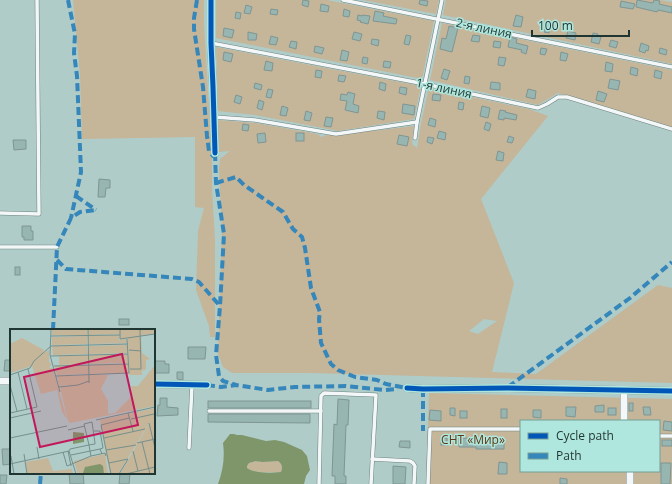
<svg xmlns="http://www.w3.org/2000/svg" width="672" height="484" font-family="'Open Sans',sans-serif">
<rect width="100%" height="100%" fill="#afccc8"/>
<g fill="#c5b599" fill-rule="evenodd">
<path d="M73,0H204V25L212,157V190L215,240V337H210L209,326L196,290L198,231L204,208L195,207V137L82,139L80,75Z"/>
<path d="M216,0H327L434,21L422,79L216,38Z"/>
<path d="M363,0H439L436,14Z"/>
<path d="M446,0H660L672,2V64L443,15Z"/>
<path d="M442,23L672,70V128L558,93L538,105L430,80Z"/>
<path d="M216,47L421,86L414,119L338,131L255,115L218,111Z"/>
<path d="M429,88L529,109L548,116L481,199L514,283L492,372L536,374L658,285L672,288V383L310,373H232L223,367L218,354L222,231L219,170L220,159L230,151L219,152L217,120L256,123L318,134L321,137L330,134L368,128L372,131L414,126L412,144L417,148L421,123ZM484,319L497,321L478,334L469,331Z"/>
<path d="M429,393L672,399V484H426ZM521,421H659V471H521Z"/>
<path d="M256,461C261,463 272,461 278,461C282,464 283,467 281,472C271,472 255,474 247,468V466L249,463Z"/>
</g>
<path fill="#7f966a" fill-rule="evenodd" d="M230,434H234L237,435H242L266,441L275,440L284,442L302,450L307,456L310,470L306,476L304,484H218C223,471 225,457 223,443ZM256,461C261,463 272,461 278,461C282,464 283,467 281,472C271,473 256,474 247,468V466L249,463Z"/>
<g fill="#97b5b1" stroke="#7f9693">
<path d="M303,0L309,1L308,7L302,5Z"/>
<path d="M420,0L428,1L427,6L419,4Z"/>
<path d="M637,0L653,3L654,0L660,1L659,4L672,7V13L658,10L657,12L636,7Z"/>
<path d="M621,1L635,4L633,9L620,7Z"/>
<path d="M321,4L329,6L328,12L320,11Z"/>
<path d="M246,5L252,7L250,14L244,13Z"/>
<path d="M271,9L278,10L277,15L270,14Z"/>
<path d="M344,9L350,11L349,17L343,16Z"/>
<path d="M375,11L384,13L383,16L397,19L396,24L373,21Z"/>
<path d="M236,12L241,13L240,19L235,18Z"/>
<path d="M358,15L362,16V15L370,16L368,24L360,22L361,21L357,20Z"/>
<path d="M516,15L523,17L521,27L513,26Z"/>
<path d="M546,23L551,24L549,33L544,32Z"/>
<path d="M449,26L458,28L452,52L440,49L442,38L446,39Z"/>
<path d="M224,28L234,30L232,38L223,36Z"/>
<path d="M568,31L576,33L575,40L566,38Z"/>
<path d="M248,32L257,34L256,40H248Z"/>
<path d="M354,32L362,34L360,41L352,39Z"/>
<path d="M593,33L598,34L597,36L601,37L599,44L591,42Z"/>
<path d="M406,35L411,36L409,45L404,44Z"/>
<path d="M473,35L480,36L479,42L471,41Z"/>
<path d="M271,36L278,38L276,45L269,44Z"/>
<path d="M510,37L517,39L516,43L528,46L526,54L521,52L522,50L508,47Z"/>
<path d="M372,39L379,40L378,46L371,44Z"/>
<path d="M611,40L618,42L616,48L609,46Z"/>
<path d="M291,41L297,42L296,49L289,47Z"/>
<path d="M494,41L501,42L500,48L493,47Z"/>
<path d="M641,43L649,46L648,51L646,50L645,53L639,51Z"/>
<path d="M315,46L324,48L322,54L314,52Z"/>
<path d="M541,48L547,49L545,55L540,54Z"/>
<path d="M660,48L667,50L666,55L659,53Z"/>
<path d="M342,50L349,52L347,61L340,60Z"/>
<path d="M224,52L233,54L231,62L223,60Z"/>
<path d="M561,52L568,54L566,61L560,60Z"/>
<path d="M363,57L368,58L367,64L362,63Z"/>
<path d="M499,57L506,58L504,66L498,65Z"/>
<path d="M266,61L273,63L272,71L264,70Z"/>
<path d="M384,61L391,62L390,68L383,67Z"/>
<path d="M606,62L613,64L612,72L605,71Z"/>
<path d="M631,67L638,69L637,76L630,74Z"/>
<path d="M444,69L450,71L447,80L441,78Z"/>
<path d="M316,70L322,71L321,78L315,77Z"/>
<path d="M655,70L662,72L661,79L654,77Z"/>
<path d="M339,75L346,76L344,82L338,81Z"/>
<path d="M465,76L470,77L469,84L464,83Z"/>
<path d="M610,79L620,81L618,90L608,88Z"/>
<path d="M380,82L386,84L385,91L379,89Z"/>
<path d="M491,82L500,83V90L490,89Z"/>
<path d="M255,83L262,85L261,90L254,88Z"/>
<path d="M400,87L407,88L406,95L399,93Z"/>
<path d="M268,89L273,90L271,98L266,97Z"/>
<path d="M528,89L536,91L535,99L526,97Z"/>
<path d="M598,91L607,94L604,102L596,100Z"/>
<path d="M348,92L355,94L353,104L359,106L358,113L345,110L347,101L340,100L341,94L347,95Z"/>
<path d="M433,94L441,95L440,101L432,100Z"/>
<path d="M236,95L242,97L240,104L234,102Z"/>
<path d="M259,100L264,102L262,110L257,108Z"/>
<path d="M459,102L464,103L463,110L458,109Z"/>
<path d="M403,104L415,106L414,115L402,113Z"/>
<path d="M282,106L288,108L286,116L280,115Z"/>
<path d="M482,106L490,108L488,118L480,116Z"/>
<path d="M500,110L506,111L505,112L517,115L516,120L504,118V120L498,119Z"/>
<path d="M306,111L312,113L310,121L304,120Z"/>
<path d="M378,111L385,112L384,120L377,118Z"/>
<path d="M326,117L333,118L331,127L324,126Z"/>
<path d="M430,118L436,120L435,127L428,125Z"/>
<path d="M486,122L491,124L489,131L484,129Z"/>
<path d="M243,124L249,125L248,131L242,130Z"/>
<path d="M439,131L446,133L445,140L437,138Z"/>
<path d="M265,133L266,142L258,143L257,134Z"/>
<rect x="296" y="133" width="8" height="8"/>
<path d="M399,135L409,137L407,146L397,144Z"/>
<path d="M509,136L514,138L512,143L507,142Z"/>
<path d="M428,137L434,138L432,144L427,142Z"/>
<path d="M13,140H26V149L14,150Z"/>
<path d="M498,151L504,153L503,161L496,160Z"/>
<path d="M99,179L110,180V188H106L105,197H98Z"/>
<path d="M22,226H31V231H33V240H24V237H22Z"/>
<rect x="15" y="267" width="5" height="8"/>
<rect x="119" y="319" width="10" height="6"/>
<path d="M188,347H206L205,359H188Z"/>
<path d="M5,360H11V371H4Z"/>
<path d="M154,361H165V364H169V373H154Z"/>
<path d="M177,372H183V380L177,379Z"/>
<path d="M160,398H167V407L178,408V415L157,416L158,405H160Z"/>
<path d="M338,399L349,400L348,425H346L344,476H346V484H335V476H332L334,424L337,425Z"/>
<rect x="208" y="401" width="103" height="7"/>
<rect x="629" y="403" width="4" height="8"/>
<path d="M604,405V412H595V406Z"/>
<path d="M566,407H576L575,417L566,416Z"/>
<path d="M643,407H650L651,415H644Z"/>
<path d="M450,408H455V416L450,415Z"/>
<rect x="608" y="408" width="8" height="7"/>
<rect x="501" y="409" width="6" height="9"/>
<path d="M430,410L441,411V421L429,420Z"/>
<path d="M533,410H541V418L533,417Z"/>
<rect x="460" y="411" width="7" height="7"/>
<path d="M208,414H310V423L208,422Z"/>
<path d="M664,421L672,422V431L663,430Z"/>
<rect x="441" y="438" width="6" height="7"/>
<path d="M459,438L504,439V449H476V447H459Z"/>
<rect x="662" y="440" width="10" height="6"/>
<path d="M400,441H410V448L399,447Z"/>
<path d="M2,449H11V464L3,465Z"/>
<path d="M499,462L507,463V474H498Z"/>
<path d="M661,463H671L670,484H661Z"/>
<path d="M393,466L406,467L405,484H393Z"/>
<path d="M69,473H83L84,484H70Z"/>
<path d="M120,473H130L129,484H119Z"/>
<path d="M0,475H7L6,484H0Z"/>
<path d="M560,478L567,479V484H560Z"/>
</g>
<g fill="none" stroke-linecap="round" stroke-linejoin="round">
<defs>
<g id="service">
<path d="M343,0L672,67"/>
<path d="M211,43L425,84L538,108L547,104L558,97H567L672,129"/>
<path d="M214,117L255,120L336,134L417,122"/>
<path d="M415,138L417,122L442,0"/>
<path d="M0,213L39,214L37,0"/>
<path d="M0,247H57"/>
<path d="M209,411H321"/>
<path d="M659,436H672"/>
<path d="M189,448L192,385"/>
<path d="M372,459L410,461L413,463L415,466L414,484"/>
<path d="M319,484L321,396L324,393L376,395L371,484"/>
<path d="M428,484L430,429H521"/>
</g>
<g id="minor">
<path d="M211,0V43L213,87L215,153"/>
<path d="M0,381H11"/>
<path d="M154,384L207,385"/>
<path d="M407,388L423,389L507,388L672,391"/>
<path d="M624,390V421"/>
<path d="M630,484V471"/>
</g>
</defs>
<use href="#service" stroke="#6c8380" stroke-width="4.5"/>
<use href="#minor" stroke="#6c8380" stroke-width="8"/>
<use href="#service" stroke="#f3f7f7" stroke-width="3.5"/>
<use href="#minor" stroke="#f3f7f7" stroke-width="7"/>
<g stroke="#3586ba" stroke-width="4" stroke-dasharray="8 4" stroke-linecap="butt">
<path d="M68,0L75,34L74,53L77,76L81,172L71,218"/>
<path d="M197,0L194,18V29L203,87L207,136L209,151L214,157"/>
<path d="M215,153L216,183L224,234L220,306L216,355L219,376L223,381L236,385"/>
<path d="M216,183L236,177L244,185L283,212L293,229L302,237L305,248L311,288L320,312L319,319L321,343L331,364L338,370L355,377L377,380L386,384L407,388"/>
<path d="M76,196L96,210"/>
<path d="M57,260L66,269L192,279L199,282L220,306"/>
<path d="M53,330L57,247L71,218L80,212L96,210"/>
<path d="M207,385L221,387L236,385L268,390L295,387L346,386L385,390L398,389"/>
<path d="M508,387L630,298L672,262"/>
<path d="M423,389V431"/>
<path d="M40,484L41,473"/>
</g>
<defs>
<g id="cycleway">
<path d="M211,0V43L213,87L215,153"/>
<path d="M154,384L207,385"/>
<path d="M407,388L423,389L507,388L672,391"/>
</g>
</defs>
<use href="#cycleway" stroke="#afe6dd" stroke-width="8"/>
<use href="#cycleway" stroke="#0057b8" stroke-width="5"/>
</g>
<g text-anchor="middle" dominant-baseline="central" stroke-width="3" stroke-linejoin="round" paint-order="stroke">
<g font-size="12" fill="#1f3531" stroke="#afe6dd">
<text transform="translate(484 28) rotate(12)">2-я линия</text>
<text transform="translate(444 88) rotate(12)">1-я линия</text>
</g>
<g font-size="12" fill="#5d3914" stroke="#afe6dd">
<text x="473" y="439">СНТ «Мир»</text>
</g>
</g>
<g transform="translate(10 329)">
<rect width="145" height="145" fill="#afccc8"/>
<path d="M42,0H77V6H42ZM78,0H143L145,4L131,7L132,24L140,30L136,31V40L132,42V46H119L118,9L110,10V5L78,6ZM109,6V11L117,10V14L79,15L78,7ZM77,7V15L42,16V8ZM12,9L34,21L32,25L39,21V33L42,35L39,38L43,40L57,90L52,83L47,61L31,65L22,37L0,44V15ZM117,16V24L79,25V17ZM42,17H77L78,25L43,26ZM118,25V34L79,35V26ZM78,26V35L49,36V27ZM118,35L119,44L79,45V36ZM78,36V45L47,46L45,37ZM145,36V77L60,94L58,92L50,58L67,56L49,57L47,47L78,46L79,52V46H98L91,60L98,72V85L105,84L122,67L121,57H128ZM145,79V145H110L144,86L108,145H100L90,91ZM95,125L98,145H68L64,132ZM38,129L43,142L62,140L63,145H17L16,133Z" fill="#c5b599"/>
<path d="M63,103L74,104V113L63,115ZM90,135L93,137L94,145L73,144L75,138Z" fill="#7f966a"/>
<path fill="none" stroke="#75908c" stroke-width="1" d="M41,0L40,26L50,63M78,0L79,54M110,0V10L145,5M41,7L110,6M119,21L131,22M41,27L118,25M44,37L119,35M120,40H131L130,0M8,43L17,80M0,46L20,39L24,32L41,17L118,15M46,47L119,44L117,10M0,56L7,82M49,58L68,56L79,52M0,84L27,78L18,40M118,84L123,102M0,89L31,82M121,90L144,85M86,91L145,78M139,94L145,119M58,101L75,97M84,102H90L93,119L90,120L92,125M0,109L57,97M94,109L135,100M132,113L140,145M127,114L145,110M27,118L29,130M96,121L126,116M58,122L61,137M59,122L60,120L79,116L85,115V114L82,93L74,95L79,116L80,122L81,127M123,122L128,142M53,123L57,137L81,127L95,124L96,127M14,125L17,145M61,126L90,120M1,127L4,145M99,134L118,130M0,135L59,122L66,145M101,145L91,96L119,89M109,145L118,130M116,145L145,138"/>
<path fill="#c2185b" fill-opacity="0.15" stroke="#c2185b" stroke-width="2" d="M112,25L128,96L30,118L14,48Z"/>
<rect width="145" height="145" fill="none" stroke="#1f3531" stroke-width="2"/>
</g>
<rect x="520" y="420" width="140" height="52" fill="#afe6dd" stroke="#759f98"/>
<rect x="528" y="433" width="20" height="6" fill="#0057b8" stroke="#759f98"/>
<text x="556" y="440" font-size="12" fill="#1f3531">Cycle path</text>
<rect x="528" y="453" width="20" height="6" fill="#3586ba" stroke="#759f98"/>
<text x="556" y="460" font-size="12" fill="#1f3531">Path</text>
<path d="M532 30v6h97v-6" fill="none" stroke="#1f3531" stroke-width="2"/>
<text x="538" y="30" font-size="12" fill="#1f3531" stroke="#afe6dd" stroke-width="3" paint-order="stroke">100 m</text>
</svg>
